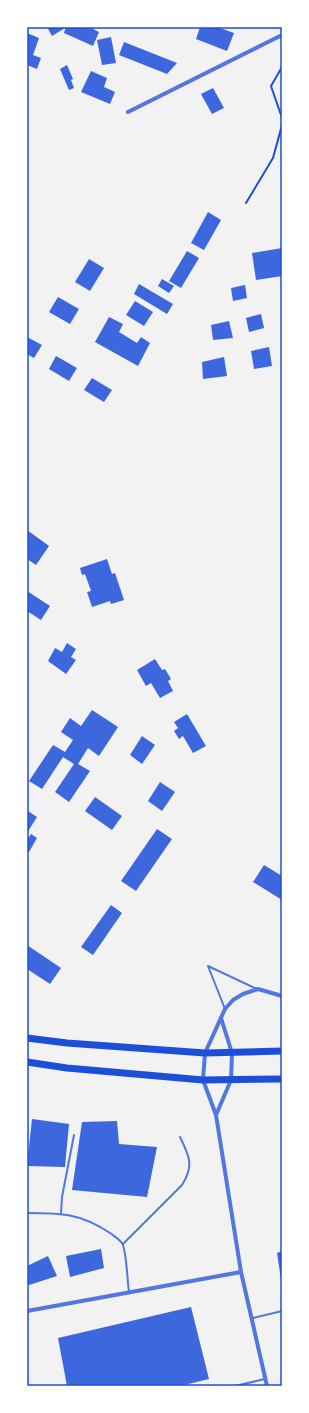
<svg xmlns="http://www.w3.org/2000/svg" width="309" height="1413" font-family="'Roboto Condensed',sans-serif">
<rect width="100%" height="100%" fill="#f2f2f2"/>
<g fill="#3d67dc">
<path d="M47,27H64L65,28L52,36Z"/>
<path d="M66,27H94L93,29L99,32L93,46L64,33Z"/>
<path d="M200,27H217L234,33L227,51L196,39Z"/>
<path d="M27,33L39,38L33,55L41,58L37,69L27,65Z"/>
<path d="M111,37L116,63L102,65L97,40Z"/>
<path d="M124,42L177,63L167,74L119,55Z"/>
<path d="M67,65L73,79L71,80L74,88L69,90L60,69Z"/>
<path d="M91,71L107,78L104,87L115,92L110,104L81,92Z"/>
<path d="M213,88L224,108L212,114L201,94Z"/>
<path d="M208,212L221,220L204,250L191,243Z"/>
<path d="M282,248V276L256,280L252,253Z"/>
<path d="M187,251L199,258L181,288L169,281Z"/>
<path d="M89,259L104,268L90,291L75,282Z"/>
<path d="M162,279L174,286L169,293L158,286Z"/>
<path d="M139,284L173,304L167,314L134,294Z"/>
<path d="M245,285L247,298L233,301L231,288Z"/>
<path d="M58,297L79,309L70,324L49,312Z"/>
<path d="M135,301L153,312L144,326L126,315Z"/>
<path d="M261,314L264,328L249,332L246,318Z"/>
<path d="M109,317L123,324L119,332L137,343L141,337L150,343L138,366L95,342Z"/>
<path d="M229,321L233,338L213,340L211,325Z"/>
<path d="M27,337L42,345L34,358L27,354Z"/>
<path d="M269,347L272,366L254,369L251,351Z"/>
<path d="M56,356L77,368L69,381L49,369Z"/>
<path d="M224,357L227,376L203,379L202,362Z"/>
<path d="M92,378L112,390L104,402L84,390Z"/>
<path d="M27,530L49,546L36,565L27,559Z"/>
<path d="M107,559L112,574L115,573L124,600L111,604L110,601L92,607L87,592L91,591L85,574L82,575L80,568Z"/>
<path d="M27,591L50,606L41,620L27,611Z"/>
<path d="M67,643L76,649L71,657L76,660L66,674L48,661L55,648L62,652Z"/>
<path d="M155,659L162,670L165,669L171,679L168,681L173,691L160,698L151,683L146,686L137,670Z"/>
<path d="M92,710L118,727L99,756L88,748L78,764L90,771L69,802L55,792L74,764L63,757L42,789L29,781L53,745L65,752L73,740L61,732L70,718L81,726Z"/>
<path d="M187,714L206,746L193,753L183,736L179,739L174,731L178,728L174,722Z"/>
<path d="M142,736L155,745L142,764L130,755Z"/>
<path d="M160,782L175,792L162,811L148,801Z"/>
<path d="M95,797L122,816L112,830L85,811Z"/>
<path d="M28,811L37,817L27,833V813Z"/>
<path d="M157,829L172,839L136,891L121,881Z"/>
<path d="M31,834L37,838L29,852L27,851V840Z"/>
<path d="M264,865L282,876V900L253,882Z"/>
<path d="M111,905L122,913L93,955L81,947Z"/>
<path d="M27,945L61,968L50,984L27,969Z"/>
<path d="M32,1119L69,1124L65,1167L27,1166Z"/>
<path d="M117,1121L119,1144L157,1147L147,1197L72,1190L82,1122Z"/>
<path d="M101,1249L104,1268L70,1277L66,1256Z"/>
<path d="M282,1251V1279H281L277,1253Z"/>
<path d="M48,1256L57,1276L29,1285L27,1282V1266Z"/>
<path d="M191,1307L209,1379L180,1386H67L58,1338Z"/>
</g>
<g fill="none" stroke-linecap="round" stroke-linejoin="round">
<g stroke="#1d4ed8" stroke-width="2">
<path d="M282,67L271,86L282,118"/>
<path d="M246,203L273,158L282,125"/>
</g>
<g stroke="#5277de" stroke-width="2">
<path d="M225,1009L208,966L257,989"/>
<path d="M27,1213C61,1213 80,1213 110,1233C114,1236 121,1240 123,1245C127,1258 127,1278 129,1292"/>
<path d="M61,1213L62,1197L74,1135"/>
<path d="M123,1244L182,1185C194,1166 190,1157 180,1137"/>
<path d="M253,1318L282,1311"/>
<path d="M235,1386L265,1379"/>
</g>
<g stroke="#5277de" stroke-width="4">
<path d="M128,112L282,35"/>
<path d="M216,1115L231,1080L232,1053L221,1018"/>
<path d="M27,1311L241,1272"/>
<path d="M267,1386L241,1272L216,1115L203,1080L205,1053L225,1009L233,1000L243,994L258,989L282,996"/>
</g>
<g stroke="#1d4ed8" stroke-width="7">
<path d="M27,1038L67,1043L205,1053L282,1051"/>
<path d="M27,1062L67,1068L203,1080L282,1079"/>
</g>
</g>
<rect width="309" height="1413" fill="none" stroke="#ffffff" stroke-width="56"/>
<rect x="28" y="28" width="253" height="1357" fill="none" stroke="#1d4ed8" stroke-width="1.5"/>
</svg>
